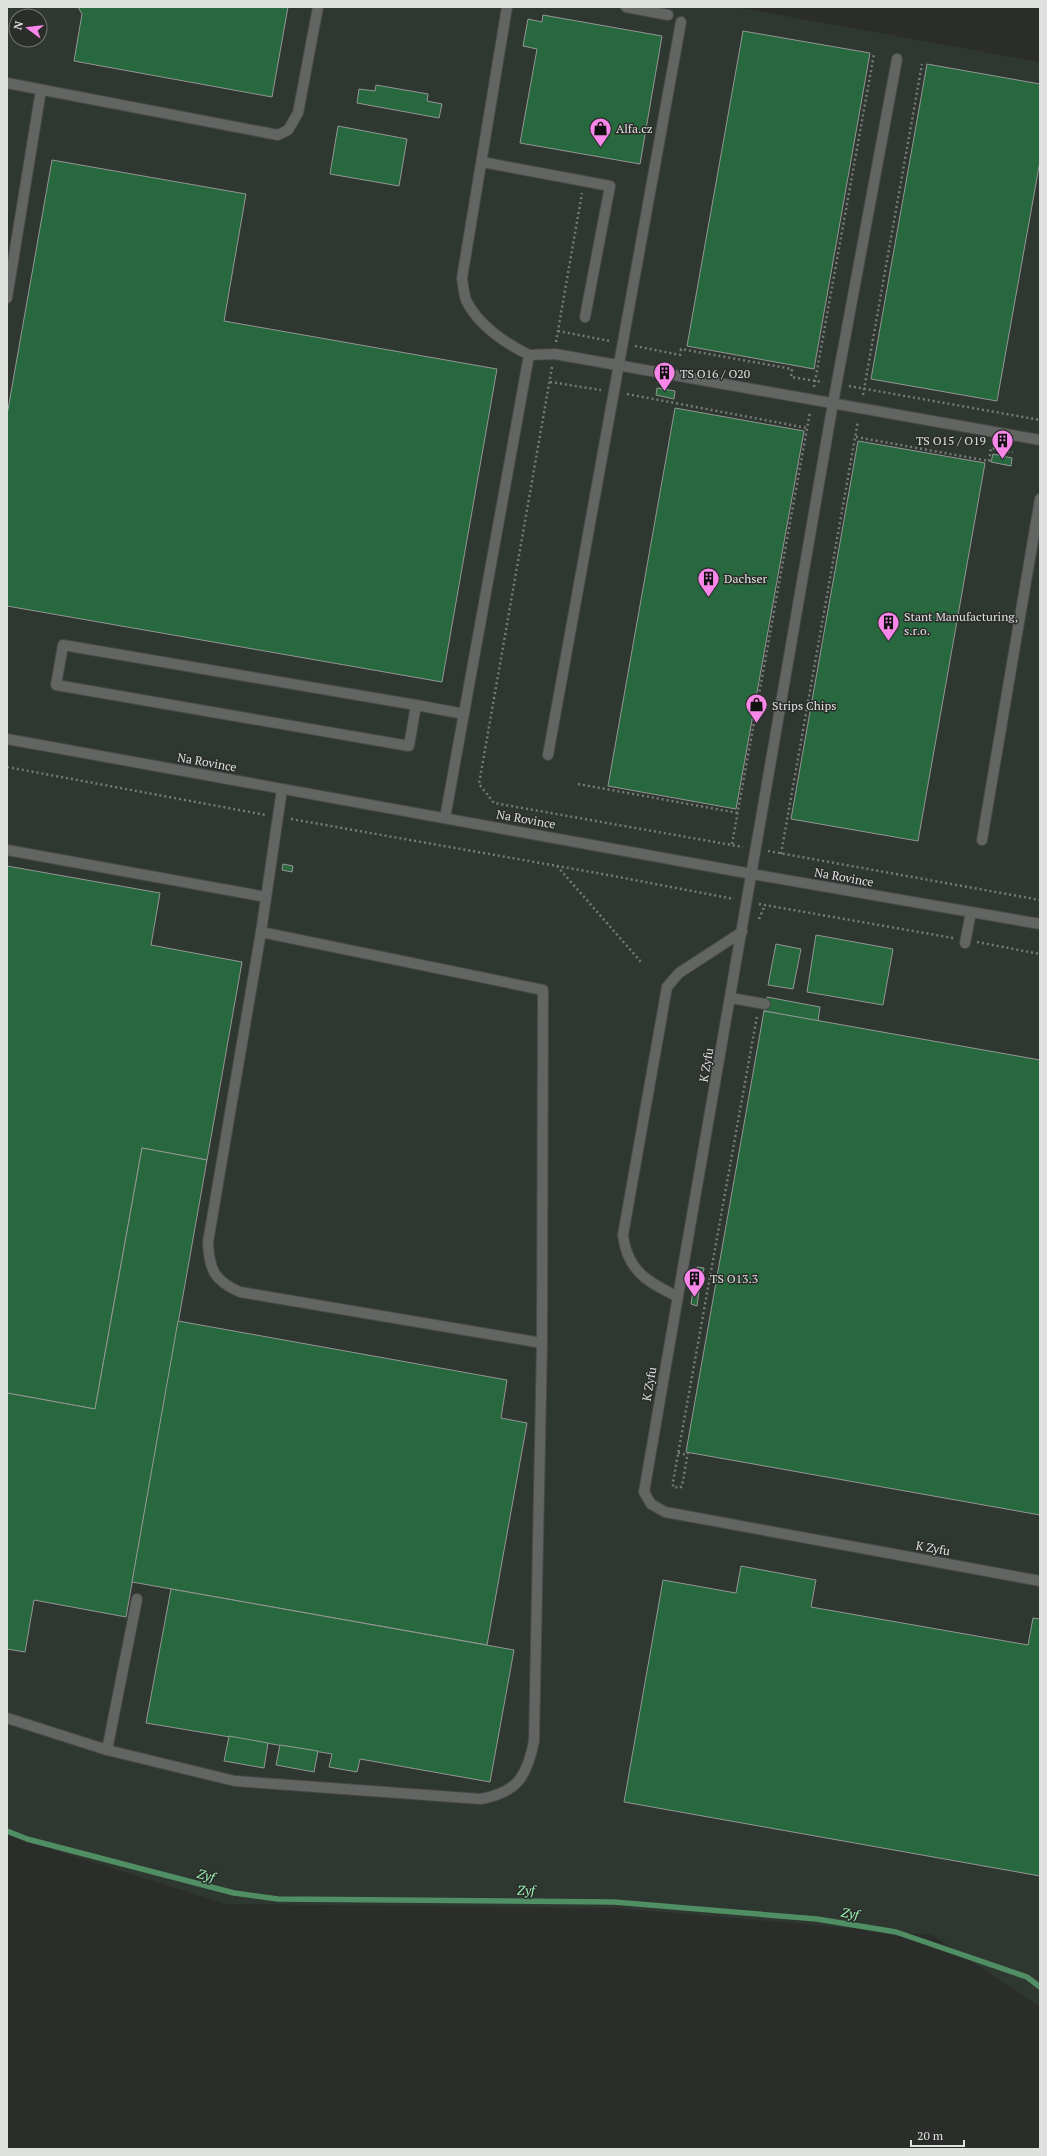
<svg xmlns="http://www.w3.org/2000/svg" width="1047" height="2156" font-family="'PT Serif',serif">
<rect width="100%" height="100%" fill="#2b2d2b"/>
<path fill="#2f3731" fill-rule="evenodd" d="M7,7H735L1040,62V2007L932,1935L615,1908L226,1904L7,1835ZM16,16H40V40H16Z"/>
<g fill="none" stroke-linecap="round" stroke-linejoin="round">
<path stroke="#508e63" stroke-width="5.5" d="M7,1831L27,1839L234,1893L278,1899L614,1902L817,1919L896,1932L1027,1977L1040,1987"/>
</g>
<g fill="#28683f" stroke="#939694">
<path d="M78,7H288L272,97L74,61L82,14Z"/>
<path d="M543,15L662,36L640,164L520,143L537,49L523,46L528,19L542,22Z"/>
<path d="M743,31L870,53L814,369L687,346Z"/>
<path d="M927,64L1040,84V161L997,401L871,379Z"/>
<path d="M376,85L428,94L427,101L442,104L439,118L357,103L359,89L375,91Z"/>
<path d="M338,126L407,139L399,186L330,174Z"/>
<path d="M52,160L246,194L224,321L497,369L442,682L7,606V415Z"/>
<path d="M657,388L675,391L674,399L656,395Z"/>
<path d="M675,408L804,431L736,809L608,786Z"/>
<path d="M858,441L985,463L918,841L791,819Z"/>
<path d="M993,454L1012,458L1011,466L991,462Z"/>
<path d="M283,864L293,866L292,872L282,870Z"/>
<path d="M7,866L160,893L151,945L242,962L207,1160L142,1148L95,1409L7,1393Z"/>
<path d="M816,935L893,949L883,1005L807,992Z"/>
<path d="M776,944L801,949L793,989L768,985Z"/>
<path d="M767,997L820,1007L818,1021L764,1011Z"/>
<path d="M764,1011L1040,1060V1515L686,1452Z"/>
<path d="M142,1148L207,1160L126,1617L34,1600L25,1652L7,1649V1393L95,1409Z"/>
<path d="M697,1267L704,1268L702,1281L695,1280Z"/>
<path d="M693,1290L699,1291L697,1306L691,1304Z"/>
<path d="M178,1321L507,1380L501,1418L527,1423L487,1645L132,1582Z"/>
<path d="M741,1566L816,1580L811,1607L1028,1645L1033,1618L1040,1619V1876L624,1802L663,1580L736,1593Z"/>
<path d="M171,1589L514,1650L490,1782L360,1759L357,1772L329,1767L332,1754L146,1723Z"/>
<path d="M229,1736L268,1743L264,1768L224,1761Z"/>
<path d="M280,1745L318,1751L314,1772L276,1765Z"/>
</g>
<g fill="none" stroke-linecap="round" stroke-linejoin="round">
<defs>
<g id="minor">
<path d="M626,7L668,15"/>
<path d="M897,59L833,403L644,1492L651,1504L665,1512L1040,1581"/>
<path d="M7,83L278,135L288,130L298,113L318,7"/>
<path d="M482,162L610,186L585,317"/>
<path d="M7,298L41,90"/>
<path d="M529,355L555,354L1040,440"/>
<path d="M416,705L409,746L56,685L63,645L416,705L464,714"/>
<path d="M7,739L752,874L1040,924"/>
<path d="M548,755L681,22"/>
<path d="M282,789L261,932L208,1242C209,1269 214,1281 240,1292L542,1343"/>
<path d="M445,818L529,355C505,343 478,325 466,300C464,294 463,285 462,278L507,7"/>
<path d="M982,840L1040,499"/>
<path d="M7,850L266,897"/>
<path d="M965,943L971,912"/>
<path d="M731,998L765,1004"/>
<path d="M678,1297C648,1282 627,1271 623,1235L667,987L679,973L742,932"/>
<path d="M7,1718L107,1750L235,1781L481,1799C518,1792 527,1776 534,1741L542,1343L543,990L261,932"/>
<path d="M107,1750L137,1599"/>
</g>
</defs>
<use href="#minor" stroke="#484a49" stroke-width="12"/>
<g stroke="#787a78" stroke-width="2.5" stroke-dasharray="2 3" stroke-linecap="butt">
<path d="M558,331L610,341"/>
<path d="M556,342L582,193"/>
<path d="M635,346L680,355L681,349L792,369L791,377L823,382"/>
<path d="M552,367L479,784L494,803L743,847"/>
<path d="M550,382L601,390"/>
<path d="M849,386L1040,420"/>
<path d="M814,387L874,54"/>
<path d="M627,394L807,428"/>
<path d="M863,395L922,64"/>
<path d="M856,437L989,461L991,448L1013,452"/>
<path d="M7,767L266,815"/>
<path d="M578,784L738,813"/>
<path d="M291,819L608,875L734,899"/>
<path d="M732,844L810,412"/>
<path d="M768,851L1040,900"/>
<path d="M781,854L858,421"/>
<path d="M557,866L641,962"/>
<path d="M759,904L953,938"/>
<path d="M759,919L765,905"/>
<path d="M977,942L1040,954"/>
<path d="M688,1452L682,1486L680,1488L673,1487V1482L757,1016"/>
<path d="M678,1453L688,1455"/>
</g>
<use href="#minor" stroke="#636563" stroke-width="10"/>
</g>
<defs>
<symbol id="shop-pin" viewBox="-11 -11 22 30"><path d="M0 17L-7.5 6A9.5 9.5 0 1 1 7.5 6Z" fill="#f987e9" stroke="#2b2d2b"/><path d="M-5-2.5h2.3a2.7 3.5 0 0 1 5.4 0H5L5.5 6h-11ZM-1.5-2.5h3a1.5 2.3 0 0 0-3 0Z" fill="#111"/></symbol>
<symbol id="building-pin" viewBox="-11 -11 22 30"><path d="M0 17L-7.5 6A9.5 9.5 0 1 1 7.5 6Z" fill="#f987e9" stroke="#2b2d2b"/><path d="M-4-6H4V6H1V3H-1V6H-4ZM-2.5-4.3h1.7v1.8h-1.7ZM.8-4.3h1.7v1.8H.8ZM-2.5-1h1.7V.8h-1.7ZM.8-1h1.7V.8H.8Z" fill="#111"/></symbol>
</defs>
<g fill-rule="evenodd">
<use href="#shop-pin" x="588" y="116" width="25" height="34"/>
<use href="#building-pin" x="652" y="360" width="25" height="34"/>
<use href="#building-pin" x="990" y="428" width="25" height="34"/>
<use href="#building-pin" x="696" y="566" width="25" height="34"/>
<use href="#building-pin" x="876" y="610" width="25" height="34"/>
<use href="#shop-pin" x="744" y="692" width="25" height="34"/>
<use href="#building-pin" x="682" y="1266" width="25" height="34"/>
</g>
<g text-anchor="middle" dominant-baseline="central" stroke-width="3" stroke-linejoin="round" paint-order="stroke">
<g font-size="12" fill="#dfe1df" stroke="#2b2d2b" text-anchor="start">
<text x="616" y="128">Alfa.cz</text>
<text x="680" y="373">TS O16 / O20</text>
<text x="986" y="440" text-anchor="end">TS O15 / O19</text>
<text x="724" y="578">Dachser</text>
<text x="904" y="616">Stant Manufacturing,<tspan x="904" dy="14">s.r.o.</tspan></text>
<text x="772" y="705">Strips Chips</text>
<text x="710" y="1278">TS O13.3</text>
</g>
<g font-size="12" fill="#dfe1df" stroke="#2b2d2b">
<text transform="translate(207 762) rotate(10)">Na Rovince</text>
<text transform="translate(526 819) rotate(10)">Na Rovince</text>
<text transform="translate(844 877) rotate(10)">Na Rovince</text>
<text transform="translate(706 1065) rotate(-80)">K Zyfu</text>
<text transform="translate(649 1384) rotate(-80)">K Zyfu</text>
<text transform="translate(933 1548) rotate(10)">K Zyfu</text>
</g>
<g font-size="13" font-style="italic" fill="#9bf5b5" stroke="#2b2d2b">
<text transform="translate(206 1875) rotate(15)">Zyf</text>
<text transform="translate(526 1890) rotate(1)">Zyf</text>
<text transform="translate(850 1913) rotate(10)">Zyf</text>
</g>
</g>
<rect width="1047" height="2156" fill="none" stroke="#dfe1df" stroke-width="16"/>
<g transform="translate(28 28) rotate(285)"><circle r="19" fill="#2b2d2b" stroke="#737573"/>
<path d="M0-3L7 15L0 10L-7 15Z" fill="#f987e9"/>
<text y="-6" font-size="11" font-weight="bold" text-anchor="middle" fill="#dfe1df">N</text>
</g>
<path d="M911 2140v6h53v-6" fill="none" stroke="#dfe1df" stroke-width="2"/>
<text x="917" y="2140" font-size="12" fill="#dfe1df" stroke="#2b2d2b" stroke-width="3" paint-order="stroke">20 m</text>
</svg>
